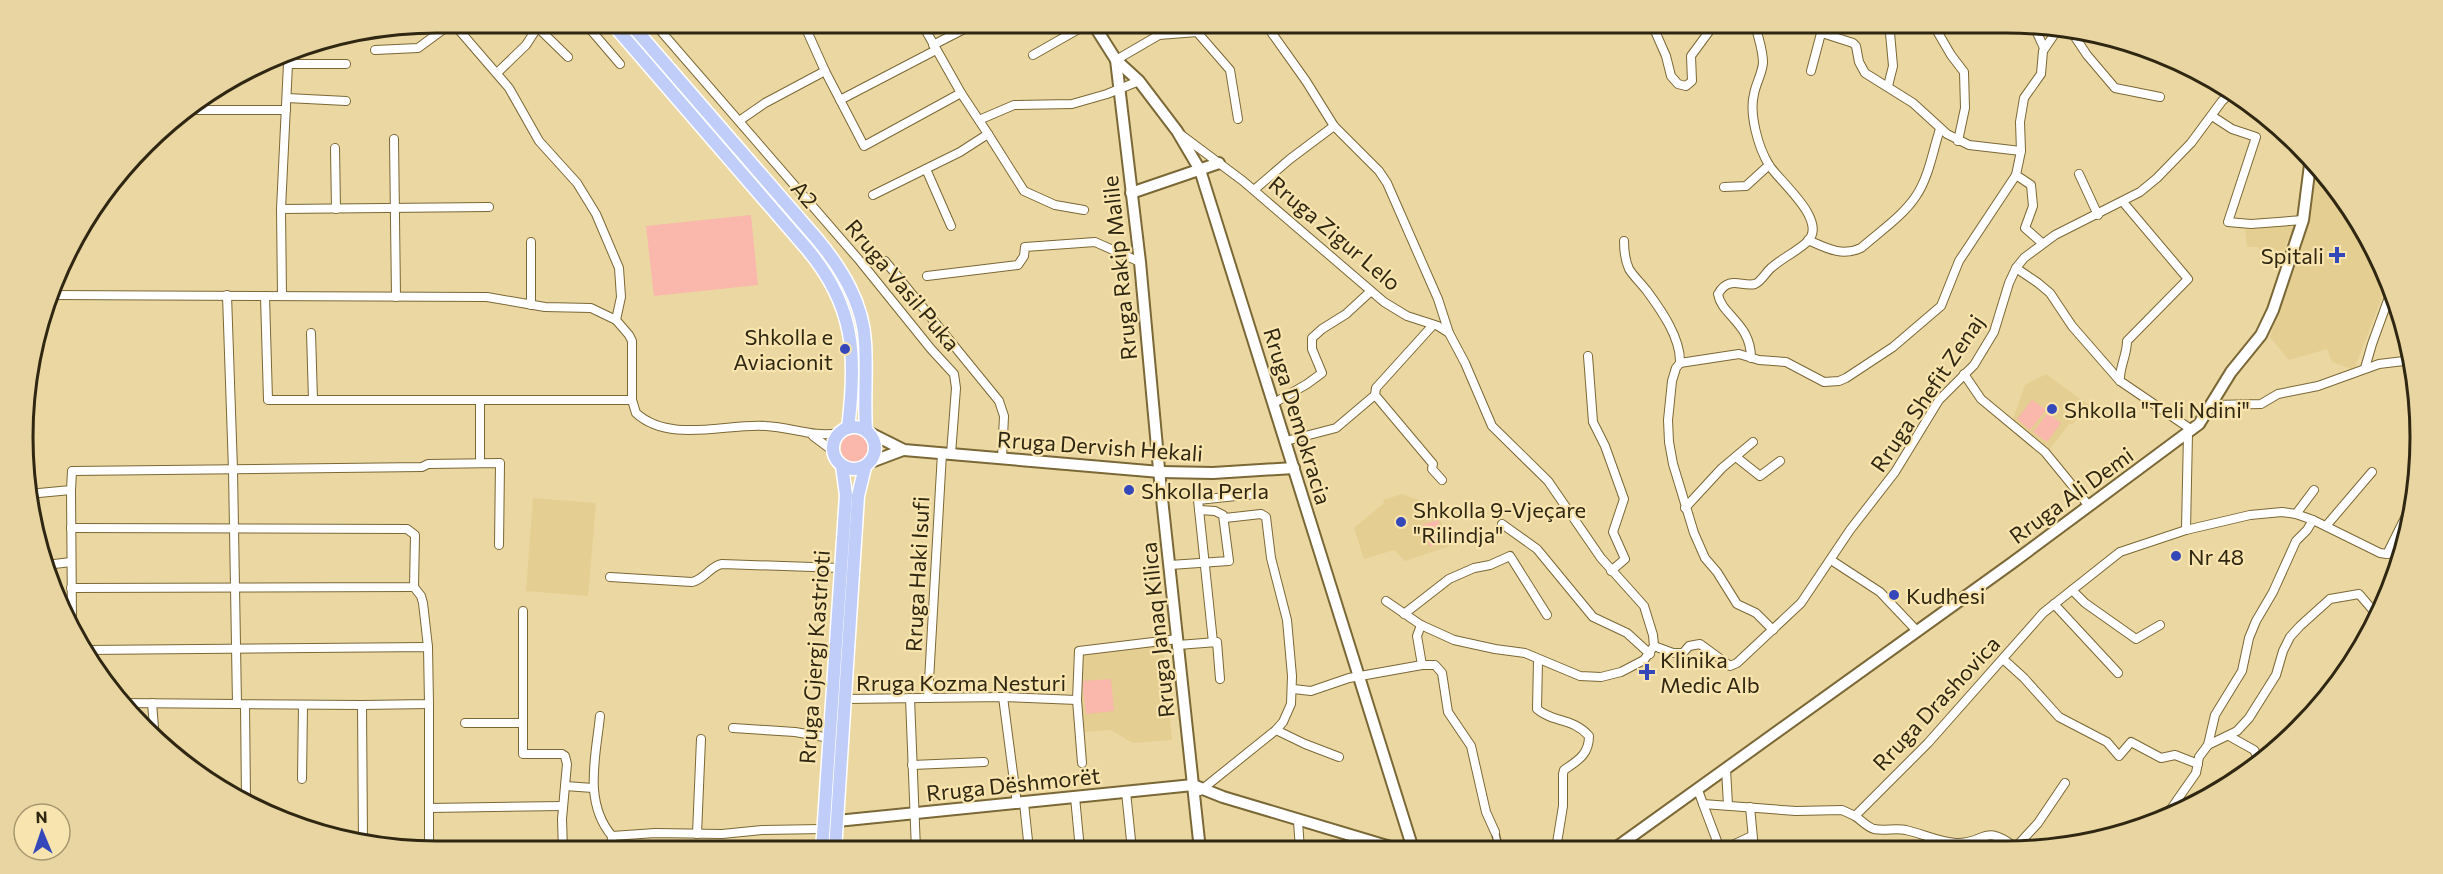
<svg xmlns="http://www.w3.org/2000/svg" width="2443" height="874" font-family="Commissioner,sans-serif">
<rect width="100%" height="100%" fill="#ebd7a1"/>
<g fill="#e4ce91">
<path d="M2316,162L2365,229L2388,281L2354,370L2332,362L2327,349L2289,360L2270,337L2310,218Z"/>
<path d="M2288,226L2294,228V231L2290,241H2287L2280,263L2262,261L2261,251L2258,247H2247L2245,230Z"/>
<path d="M2046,374L2090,406L2084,415L2081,413L2073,424H2069L2049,450L2013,419L2025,385Z"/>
<path d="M1402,494L1422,501L1428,517L1438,513L1450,546L1405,561L1394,550L1364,559L1354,528L1384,503L1383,500Z"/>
<path d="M533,498L596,503L588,596L526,591Z"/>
<path d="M1163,644L1172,740L1133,743L1111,730L1083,732L1081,700L1083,654Z"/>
</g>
<g fill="#fab7ab">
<path d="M751,215L758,285L654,296L646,226Z"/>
<path d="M2032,400L2046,410L2030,430L2017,419Z"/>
<path d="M2048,413L2061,423L2047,442L2033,432Z"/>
<circle cx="855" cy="448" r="14"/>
<path d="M1438,520L1445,541L1430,547L1422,525Z"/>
<path d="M1111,679L1114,711L1086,714L1082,681Z"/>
</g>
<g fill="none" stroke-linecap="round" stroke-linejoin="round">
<defs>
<path id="pedestrian" d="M1495,832L1499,849"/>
<g id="minor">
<path d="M452,22L509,88L539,141L577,183L596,214L619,268L621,297L616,320L629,335L632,341V400L636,413C670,444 726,423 766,426C791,427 814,438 839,433"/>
<path d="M532,22L568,57"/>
<path d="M584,22L620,64"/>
<path d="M653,22L860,261L931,349L954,374L956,388L951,454"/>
<path d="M803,22L825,71L864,146L961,93"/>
<path d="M1264,22L1306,81L1334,126L1379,171L1387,183L1438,299L1449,333L1465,363L1492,426L1548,481L1601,558L1644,606L1653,635L1654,646L1644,660L1621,672L1601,677L1580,676L1525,653L1495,649L1454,640L1421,625L1386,601"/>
<path d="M1651,22L1666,56L1671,76L1678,84L1686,86L1692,81L1691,56L1716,22"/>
<path d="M1934,22L1933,28L1937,31L1951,55L1964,72L1965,108L1958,141"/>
<path d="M2034,26L2044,48"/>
<path d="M837,29L849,22"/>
<path d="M2071,31L2087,55L2115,88L2160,97"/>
<path d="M1822,33L1853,43L1856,46L1859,62L1865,73L1913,103L1947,134L1969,145L2021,151"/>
<path d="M933,45L978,22"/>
<path d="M375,50L418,48L452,23"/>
<path d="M288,51V64H346"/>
<path d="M1033,55L1091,22"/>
<path d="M1116,60L1159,35L1197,32L1230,70L1238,119"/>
<path d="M1811,71L1824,22"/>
<path d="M497,73L526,45L537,28"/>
<path d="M1888,86L1893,66L1889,22"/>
<path d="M287,98L346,101"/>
<path d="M840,100L936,50"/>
<path d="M189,110H286"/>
<path d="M2212,116L2232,129L2256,137L2228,222L2251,224L2303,220"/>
<path d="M979,120L1014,105L1072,104L1107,94L1139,81"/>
<path d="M739,121L765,103L825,71"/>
<path d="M988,134L1024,191L1055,205L1084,210"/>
<path d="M1180,134L1243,181L1384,302L1407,316L1438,326L1449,333"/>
<path d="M394,139L396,297"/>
<path d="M335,148L336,209"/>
<path d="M926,169L951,226"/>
<path d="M2079,174L2098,215"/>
<path d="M1724,187L1746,186L1769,165"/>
<path d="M1254,190L1290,159L1334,126"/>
<path d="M873,195L960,152L988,134L961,93L921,22"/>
<path d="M281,209L489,207"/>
<path d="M1808,240C1826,248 1842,257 1861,248C1879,232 1903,216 1916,196C1929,177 1933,150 1940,129"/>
<path d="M1624,241C1624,251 1625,260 1629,269C1634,277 1641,283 1647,291C1661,310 1681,338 1680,363"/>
<path d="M2042,243L2025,228L2033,206L2031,185L2016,175L2021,151L2020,122L2024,98L2041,74L2043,51L2058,29"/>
<path d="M885,261L999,401L1004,416L1002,458"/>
<path d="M2016,268L2038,283L2050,293L2072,326L2120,381L2192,430"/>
<path d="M927,276L1018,265L1024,256L1025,247L1095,242L1140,262"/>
<path d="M53,295L487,297L545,307L591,308L616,320"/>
<path d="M227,295L233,470L237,704L362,705L363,842"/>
<path d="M265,296L268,400H632"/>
<path d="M282,296L281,209L288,64"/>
<path d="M531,305V242"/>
<path d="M311,333L313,400"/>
<path d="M1588,356L1593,422L1605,446L1624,499L1613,532L1625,559L1611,571"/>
<path d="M1751,358C1751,323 1721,315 1718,294C1729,275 1741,287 1755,284C1761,282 1766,272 1771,268C1782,258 1798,251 1808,241C1828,220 1779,181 1769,165C1758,147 1749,114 1754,94C1756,83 1762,74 1763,63C1763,48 1757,36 1755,22"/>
<path d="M2365,368L2372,344L2392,289"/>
<path d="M1964,374L1981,399L2045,452L2089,506"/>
<path d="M2120,381C2119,367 2127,356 2127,341L2188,279L2123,202"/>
<path d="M1375,395L1433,464L1432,469L1442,480"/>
<path d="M1274,403L1307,384L1322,373L1312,349V338L1322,329L1346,314L1371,291"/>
<path d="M2212,405L2261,404L2278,394L2318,386L2379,364L2412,360"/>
<path d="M813,436L833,451"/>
<path d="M1286,441L1336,428L1375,395L1376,388L1433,325"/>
<path d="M1736,457L1760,476L1780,461"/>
<path d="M480,463V400"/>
<path d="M71,490L72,621"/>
<path d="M28,494L71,490L72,471L422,467L428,464L500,463L499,545"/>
<path d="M1685,508L1722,468L1753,442"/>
<path d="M2296,514L2314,490"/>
<path d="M1502,524L1537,549L1593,617L1627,633L1650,654"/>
<path d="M2326,526L2372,472"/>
<path d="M71,528L407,529L415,535L414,587L71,588"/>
<path d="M2186,530L2188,433"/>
<path d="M2387,554L2414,500"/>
<path d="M1831,560L1880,592L1917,631"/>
<path d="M46,565L71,562"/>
<path d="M1170,565L1229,561L1223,515L1215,511L1199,510"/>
<path d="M610,577L692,582C705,579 710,566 722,564L841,568"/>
<path d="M414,587L421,596L423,603L428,647"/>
<path d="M2072,590L2085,603L2136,639L2160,625"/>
<path d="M2054,604L2118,673"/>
<path d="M523,611V754H562L565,756L567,764L562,819L563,851"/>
<path d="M1404,614L1449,579L1474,568L1490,565L1510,556L1547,615"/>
<path d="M1421,625L1417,636L1422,665H1435L1442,673L1448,712L1471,746L1486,812L1495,832"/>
<path d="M1773,630L1756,613L1737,604L1717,572L1705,558L1694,533L1673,464L1669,442L1668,420L1672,381L1676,368L1680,363L1739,354L1759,360L1786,362L1824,382L1839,381L1846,378L1893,347L1941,306L1959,261L2016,175"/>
<path d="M1213,642L1198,500L1255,494"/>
<path d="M1178,645L1217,642L1220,679"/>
<path d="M1654,646L1673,653H1683L1689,646L1700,644L1730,666L1737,663L1801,603L1850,530L1895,472L1939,400L1974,365L1994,332L2009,283L2016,268L2024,258L2055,235L2140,192L2157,178L2191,143L2222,101L2232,92"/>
<path d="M85,650L428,647L429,704L362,705"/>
<path d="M2003,659L2024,678L2059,717L2107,742L2119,756L2131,742L2161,758L2175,755L2198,764"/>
<path d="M1538,660L1537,709C1553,723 1572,717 1589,736C1589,755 1577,761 1564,770L1563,774V806L1556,849"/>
<path d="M1293,689L1311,691L1349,678L1422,665"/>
<path d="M1003,697L1017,804"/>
<path d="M910,698L916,850"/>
<path d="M928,698L942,453"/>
<path d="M845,699L1003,697L1077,700"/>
<path d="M122,703L237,704"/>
<path d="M152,703L155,739"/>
<path d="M245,705L246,799"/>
<path d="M600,716C596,756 583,802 612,836L655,833L722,834L762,830L823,829"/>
<path d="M465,723H523"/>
<path d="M733,728L795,732L830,738"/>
<path d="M1276,730L1305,744L1339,757"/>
<path d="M2229,736L2254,750L2260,761"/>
<path d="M2208,745L2237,731L2249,718L2276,675L2283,651L2290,637L2300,626L2330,599L2359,594L2377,615"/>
<path d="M1082,763L1077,700L1079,651L1178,639"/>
<path d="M912,765L984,762"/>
<path d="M1726,769L1728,805"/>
<path d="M302,779L303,706"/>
<path d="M565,786L593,788"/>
<path d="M1698,790L1703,804L1796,811L1842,810L1855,816L1928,743L2043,613L2120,552L2186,530L2250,515L2282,512L2296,514L2313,520L2380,553L2387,554L2404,550"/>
<path d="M1200,791L1276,730L1283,722L1291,704L1292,676L1287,620L1271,558L1266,517L1261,514L1225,518"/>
<path d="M1126,792L1132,850"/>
<path d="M1075,797L1080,850"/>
<path d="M1024,803L1029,850"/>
<path d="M1703,804L1720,849"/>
<path d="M1750,807L1754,849"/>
<path d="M429,808L563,806"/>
<path d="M1855,816C1861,820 1867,827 1874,829C1884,831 1896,828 1906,830C1923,834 1939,842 1956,843C1986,844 1983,822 2016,848"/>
<path d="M2166,816L2196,773L2199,757L2208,745L2215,715L2242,671L2249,638L2256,621L2273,592L2296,541L2307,530L2313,520"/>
<path d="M1298,821L1300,850"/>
<path d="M697,834L701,739"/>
<path d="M2015,848L2038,823L2065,783"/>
<path d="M1724,849L1752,836"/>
<path d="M429,850V704"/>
<path d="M611,851L612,836"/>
</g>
<g id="tertiary">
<path d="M1131,193L1219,163"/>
<path d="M1160,472L1213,473L1294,468"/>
<path d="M837,821L1193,785L1223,797L1397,849"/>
</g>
<g id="secondary">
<path d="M1092,22L1116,60L1139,81L1177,131L1200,170L1413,849"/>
<path d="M1116,60L1140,262L1160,480L1200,850"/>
<path d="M870,433L904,450L1160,472"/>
<path d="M871,462L903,450"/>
<path d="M1614,849L2012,563L2199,424L2231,372L2261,335L2273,310L2303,220L2311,157"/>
</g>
<g id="primary">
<path d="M611,22L807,249C855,306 857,356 848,428"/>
<path d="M629,22L817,239C842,269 863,303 865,342C867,371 864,400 866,430"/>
<circle cx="854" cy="448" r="21"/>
<path d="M822,851L846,495L842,466"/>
<path d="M835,851L858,496L865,467"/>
</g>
</defs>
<use href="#pedestrian" stroke="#7a6836" stroke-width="9"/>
<use href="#minor" stroke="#7a6836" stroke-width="10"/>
<use href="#tertiary" stroke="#7a6836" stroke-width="14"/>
<use href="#secondary" stroke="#7a6836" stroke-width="14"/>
<use href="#primary" stroke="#fff" stroke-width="15"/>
<use href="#pedestrian" stroke="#fff" stroke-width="6"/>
<use href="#minor" stroke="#fff" stroke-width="8"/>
<use href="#tertiary" stroke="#fff" stroke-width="10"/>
<use href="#secondary" stroke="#fff" stroke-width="10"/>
<use href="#primary" stroke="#c0cdf9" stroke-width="12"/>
</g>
<g fill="#3548ba" stroke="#f8e4ae" stroke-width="2">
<path d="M2334 246h6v6h6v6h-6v6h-6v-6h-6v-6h6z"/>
<circle cx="845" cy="349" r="6"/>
<circle cx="2052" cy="409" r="6"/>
<circle cx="1129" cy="490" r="6"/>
<circle cx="1401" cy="522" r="6"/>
<circle cx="2176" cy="556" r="6"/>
<circle cx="1894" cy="595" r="6"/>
<path d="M1644 663h6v6h6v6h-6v6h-6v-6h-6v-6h6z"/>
</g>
<g text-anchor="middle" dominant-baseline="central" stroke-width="4.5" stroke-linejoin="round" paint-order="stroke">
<g font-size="22" fill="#2f2712" stroke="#f8e4ae">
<text transform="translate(805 194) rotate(49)">A2</text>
<text transform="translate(1335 233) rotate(40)">Rruga Zigur Lelo</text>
<text transform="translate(1119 268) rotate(-96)">Rruga Rakip Malile</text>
<text transform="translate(903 285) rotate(50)">Rruga Vasil Puka</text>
<text transform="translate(1927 393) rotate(-56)">Rruga Shefit Zenaj</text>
<text transform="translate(1298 416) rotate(73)">Rruga Demokracia</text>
<text transform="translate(1100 446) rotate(4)">Rruga Dervish Hekali</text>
<text transform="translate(2071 495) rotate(-36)">Rruga Ali Demi</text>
<text transform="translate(917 574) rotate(-87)">Rruga Haki Isufi</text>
<text transform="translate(1157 630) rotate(-96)">Rruga Janaq Kilica</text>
<text transform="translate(814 657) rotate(-86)">Rruga Gjergj Kastrioti</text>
<text x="961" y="682">Rruga Kozma Nesturi</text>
<text transform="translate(1936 703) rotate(-47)">Rruga Drashovica</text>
<text transform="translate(1013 784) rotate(-6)">Rruga Dëshmorët</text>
</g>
<g font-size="22" fill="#2f2712" stroke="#f8e4ae" text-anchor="start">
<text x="2324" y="255" text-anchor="end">Spitali</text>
<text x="833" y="336" text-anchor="end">Shkolla e<tspan x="833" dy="25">Aviacionit</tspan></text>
<text x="2064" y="409">Shkolla "Teli Ndini"</text>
<text x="1141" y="490">Shkolla Perla</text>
<text x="1413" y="509">Shkolla 9-Vjeçare<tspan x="1413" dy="25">"Rilindja"</tspan></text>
<text x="2188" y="556">Nr 48</text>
<text x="1906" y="595">Kudhesi</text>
<text x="1660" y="659">Klinika<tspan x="1660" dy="25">Medic Alb</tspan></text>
</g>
</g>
<path d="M0 0H2443V874H0ZM437 33H2006A404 404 0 0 1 2410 437V437A404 404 0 0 1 2006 841H437A404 404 0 0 1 33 437V437A404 404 0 0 1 437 33Z" fill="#e8d5a2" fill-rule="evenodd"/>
<path fill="none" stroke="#2f2712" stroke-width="3" d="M437 33H2006A404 404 0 0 1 2410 437V437A404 404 0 0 1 2006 841H437A404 404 0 0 1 33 437V437A404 404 0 0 1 437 33Z"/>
<g transform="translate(42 832) rotate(358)"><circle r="28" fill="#f8e4ae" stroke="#a89870" stroke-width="1.5"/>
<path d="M0-4.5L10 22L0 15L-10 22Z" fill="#3548ba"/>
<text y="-9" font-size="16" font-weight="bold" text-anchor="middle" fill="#2f2712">N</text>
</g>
</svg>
